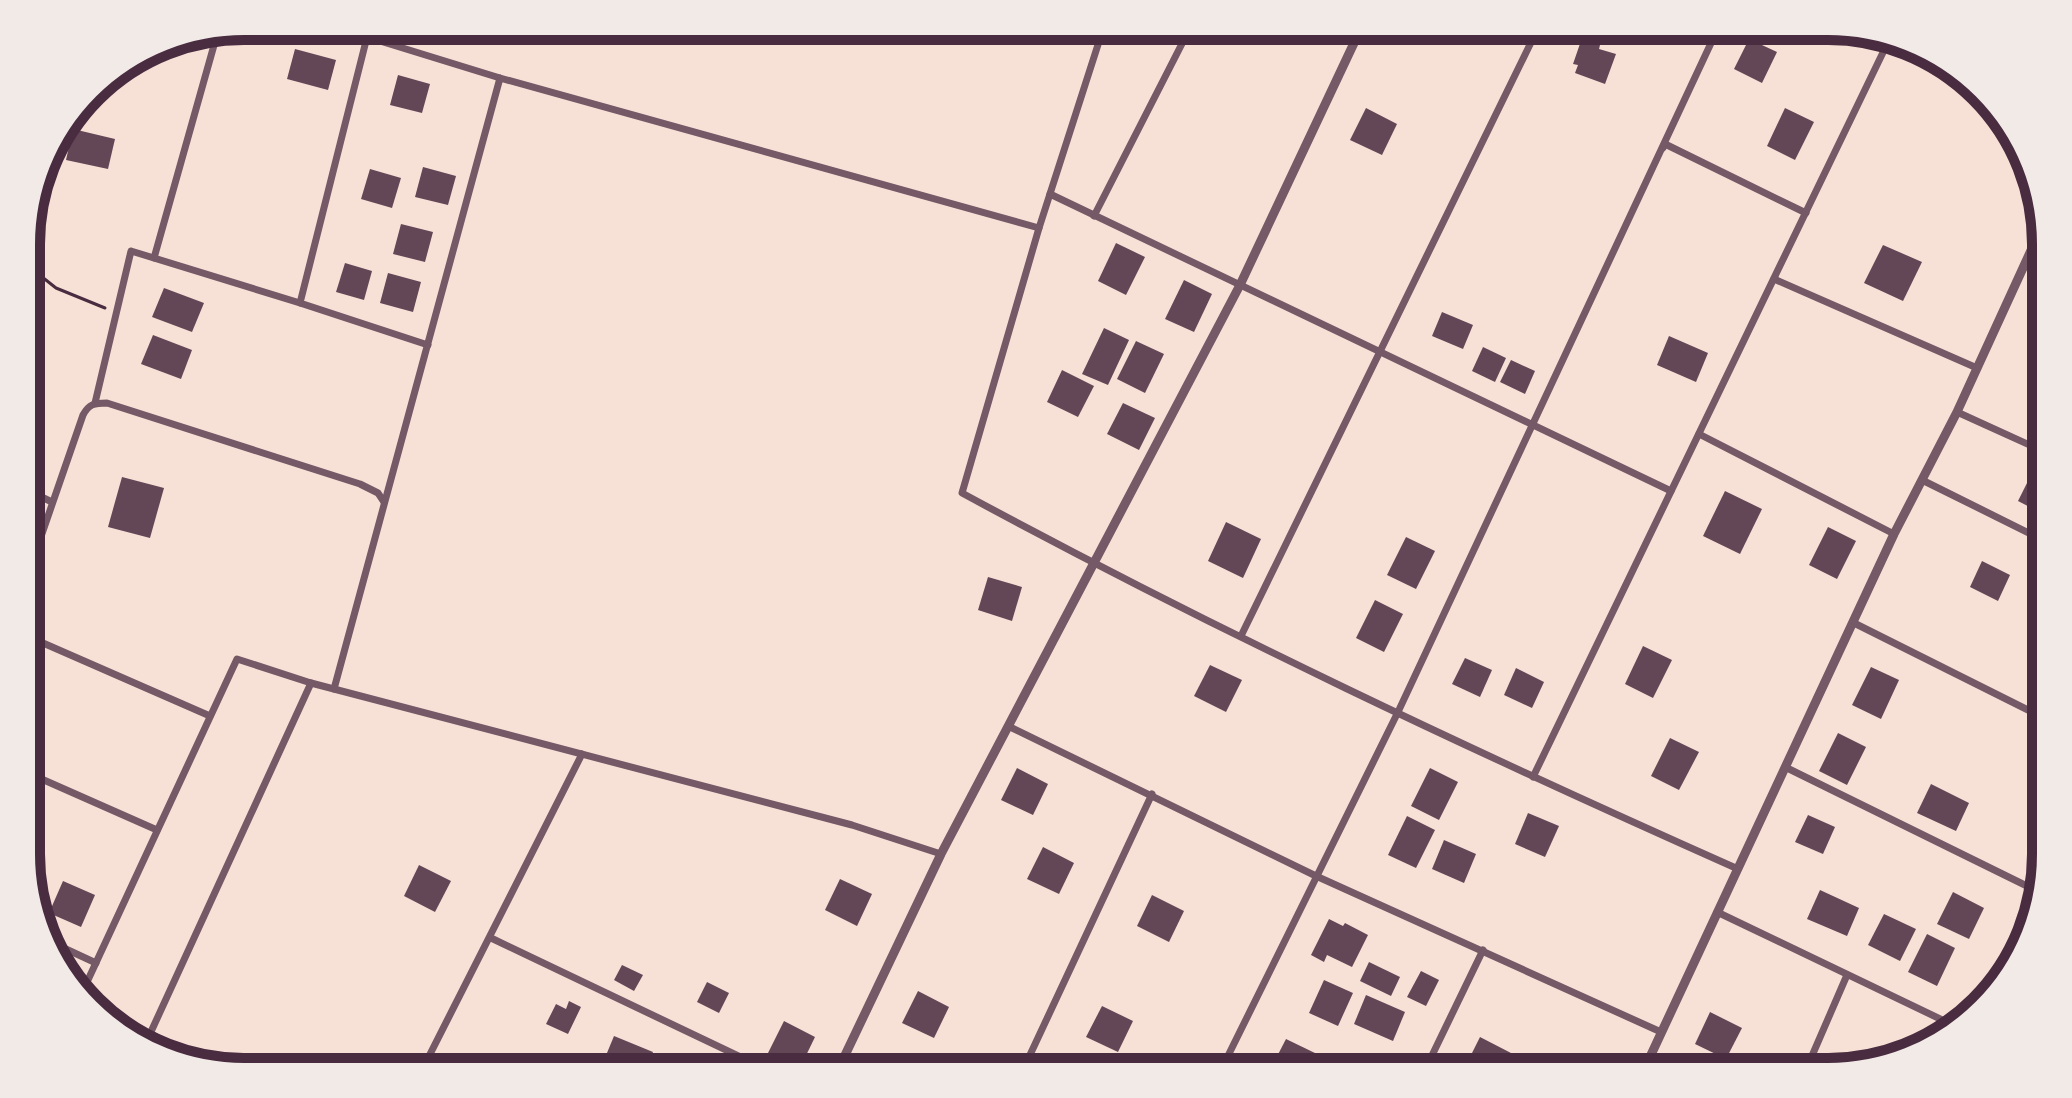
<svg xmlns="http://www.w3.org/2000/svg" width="2072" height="1098" font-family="'Noto Sans',sans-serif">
<rect width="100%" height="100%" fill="#f7e1d7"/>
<g fill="#644757">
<path d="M1583,35L1601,41L1599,49L1616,54L1605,84L1575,73L1578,65L1573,64Z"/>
<path d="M1749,39L1777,52L1762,83L1734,69Z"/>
<path d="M295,49L336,60L328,90L287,79Z"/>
<path d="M398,75L430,84L422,113L390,105Z"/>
<path d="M1366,108L1397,124L1382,155L1350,140Z"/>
<path d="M1785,108L1814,122L1795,160L1767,146Z"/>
<path d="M73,129L115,139L108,169L66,160Z"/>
<path d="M423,167L456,176L448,205L415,197Z"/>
<path d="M370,169L401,178L392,208L361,199Z"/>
<path d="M401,224L433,232L425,262L393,254Z"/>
<path d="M1116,243L1145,257L1126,295L1098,281Z"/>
<path d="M1883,245L1922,262L1903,301L1864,283Z"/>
<path d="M345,263L372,271L364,300L336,292Z"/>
<path d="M388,273L421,282L413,312L380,303Z"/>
<path d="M1184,280L1212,294L1194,332L1165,319Z"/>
<path d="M164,288L204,303L192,332L152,317Z"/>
<path d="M1442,312L1473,325L1463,349L1432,336Z"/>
<path d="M1104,328L1129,340L1108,385L1082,374Z"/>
<path d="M153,335L192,350L181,379L141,364Z"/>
<path d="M1669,336L1708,353L1696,382L1657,365Z"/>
<path d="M1136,341L1164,354L1145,393L1117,379Z"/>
<path d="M1483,347L1506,358L1495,382L1472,371Z"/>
<path d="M1511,360L1535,371L1525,394L1500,382Z"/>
<path d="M1062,370L1094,386L1078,417L1047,402Z"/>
<path d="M1123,403L1155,418L1139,450L1107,434Z"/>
<path d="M2034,469L2045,474V515L2018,501Z"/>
<path d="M122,477L164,488L150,538L108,527Z"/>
<path d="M1725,491L1762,509L1740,554L1703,536Z"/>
<path d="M1226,522L1261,539L1243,578L1208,561Z"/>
<path d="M1828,527L1856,541L1837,579L1809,565Z"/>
<path d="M1406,537L1435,551L1416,589L1387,575Z"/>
<path d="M1982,561L2010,575L1998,601L1970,587Z"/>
<path d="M988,577L1022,587L1012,621L978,610Z"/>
<path d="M1375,600L1403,614L1384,652L1356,638Z"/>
<path d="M1643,646L1672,660L1653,698L1625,684Z"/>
<path d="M1465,658L1492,670L1480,697L1452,684Z"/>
<path d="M1210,665L1242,680L1226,712L1194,696Z"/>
<path d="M1871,667L1899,680L1881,719L1852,705Z"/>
<path d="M1516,668L1544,682L1532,708L1504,695Z"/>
<path d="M1838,733L1866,747L1847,785L1819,771Z"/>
<path d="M1670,738L1699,752L1679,790L1651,776Z"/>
<path d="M1017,768L1048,784L1033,815L1001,800Z"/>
<path d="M1430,768L1458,782L1439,820L1411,806Z"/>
<path d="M1931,784L1969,803L1956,831L1917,813Z"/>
<path d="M1528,813L1559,826L1545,857L1515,844Z"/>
<path d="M1808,815L1835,827L1823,854L1795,842Z"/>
<path d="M1407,816L1435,830L1416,868L1388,855Z"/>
<path d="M1444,840L1476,854L1464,883L1432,869Z"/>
<path d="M1043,847L1074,863L1059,894L1027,879Z"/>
<path d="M419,865L451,881L435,912L404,896Z"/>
<path d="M840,879L872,894L857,926L825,910Z"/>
<path d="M63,881L95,895L81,927L49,913Z"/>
<path d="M1820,890L1859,908L1847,936L1807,919Z"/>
<path d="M1953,892L1984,908L1969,939L1937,924Z"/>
<path d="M1152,895L1184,911L1169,942L1137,926Z"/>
<path d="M1884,914L1916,929L1900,961L1868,945Z"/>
<path d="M1329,919L1343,926L1345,923L1368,935L1352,967L1327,955L1324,962L1311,955Z"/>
<path d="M1927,934L1955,948L1937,986L1908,972Z"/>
<path d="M1369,962L1400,977L1391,996L1360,981Z"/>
<path d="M622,965L643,975L634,991L614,980Z"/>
<path d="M1421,971L1439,980L1426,1006L1407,997Z"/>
<path d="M1324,980L1353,993L1338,1026L1309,1013Z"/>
<path d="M707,982L729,993L719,1013L697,1002Z"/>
<path d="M918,991L949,1007L934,1038L902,1023Z"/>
<path d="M1366,995L1405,1012L1393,1041L1354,1024Z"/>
<path d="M569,1001L581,1007L568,1034L546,1024L556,1004L566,1009Z"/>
<path d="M1102,1006L1133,1021L1118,1052L1086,1037Z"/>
<path d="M1710,1012L1742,1028L1726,1059L1695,1044Z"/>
<path d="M784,1021L815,1037L798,1072H791L765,1059Z"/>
<path d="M614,1036L653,1052L645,1072H619L602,1065Z"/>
<path d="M1480,1037L1511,1053L1502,1072H1470L1464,1069Z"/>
<path d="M1286,1039L1317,1054L1309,1072L1270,1070Z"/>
<path d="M1343,1056L1369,1068L1367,1072H1335Z"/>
</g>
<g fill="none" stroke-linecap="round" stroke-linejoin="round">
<path stroke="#4a2c40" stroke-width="3" d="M27,265L56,288L105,308"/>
<g stroke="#755966" stroke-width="7">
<path d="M329,26L367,37"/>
<path d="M1104,26L1039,228L962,493C1215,630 1475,752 1738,869"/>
<path d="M1663,148L1665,144L1806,213"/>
<path d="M1050,194L1671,491"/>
<path d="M1094,216L1191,26"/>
<path d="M154,258L218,31"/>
<path d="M2024,265L2044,275"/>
<path d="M1774,279L1977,368"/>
<path d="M428,345L300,303L367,37L500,78"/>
<path d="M95,403L131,251L300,303"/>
<path d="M1957,412L2045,452"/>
<path d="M1699,434L1894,534"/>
<path d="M1922,480L2045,541"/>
<path d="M27,490L52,502"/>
<path d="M27,577L83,415C89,404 94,403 107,403L360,484L378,493L384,502"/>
<path d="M1854,623L2046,719"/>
<path d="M27,636L210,716"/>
<path d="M1241,636L1539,26"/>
<path d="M334,689L500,78L1039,228"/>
<path d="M1008,726L1316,876L1661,1032"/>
<path d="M1787,768L2037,891"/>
<path d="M28,773L157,830"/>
<path d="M1533,777L1889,40"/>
<path d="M1717,912L1957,1027"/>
<path d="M491,938L772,1072"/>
<path d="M53,943L96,963"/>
<path d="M81,995L237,659L311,683L852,825L941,854"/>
<path d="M150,1034L220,1067"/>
<path d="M144,1047L311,683"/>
<path d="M421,1072L582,754"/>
<path d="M1022,1072L1152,794"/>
<path d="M1220,1072L1398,712L1719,26"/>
<path d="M1424,1072L1483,950"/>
<path d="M1805,1072L1847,975"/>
</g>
<g stroke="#755966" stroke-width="9">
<path d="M837,1072L941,854L1240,285L1362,26"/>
<path d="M1643,1072L1894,534L1957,412L2044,222"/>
</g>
</g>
<path d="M0 0H2072V1098H0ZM244 40H1828A204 204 0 0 1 2032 244V854A204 204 0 0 1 1828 1058H244A204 204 0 0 1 40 854V244A204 204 0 0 1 244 40Z" fill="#f1eae7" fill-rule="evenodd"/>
<path fill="none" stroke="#4a2c40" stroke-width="10" d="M244 40H1828A204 204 0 0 1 2032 244V854A204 204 0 0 1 1828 1058H244A204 204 0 0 1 40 854V244A204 204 0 0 1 244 40Z"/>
</svg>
